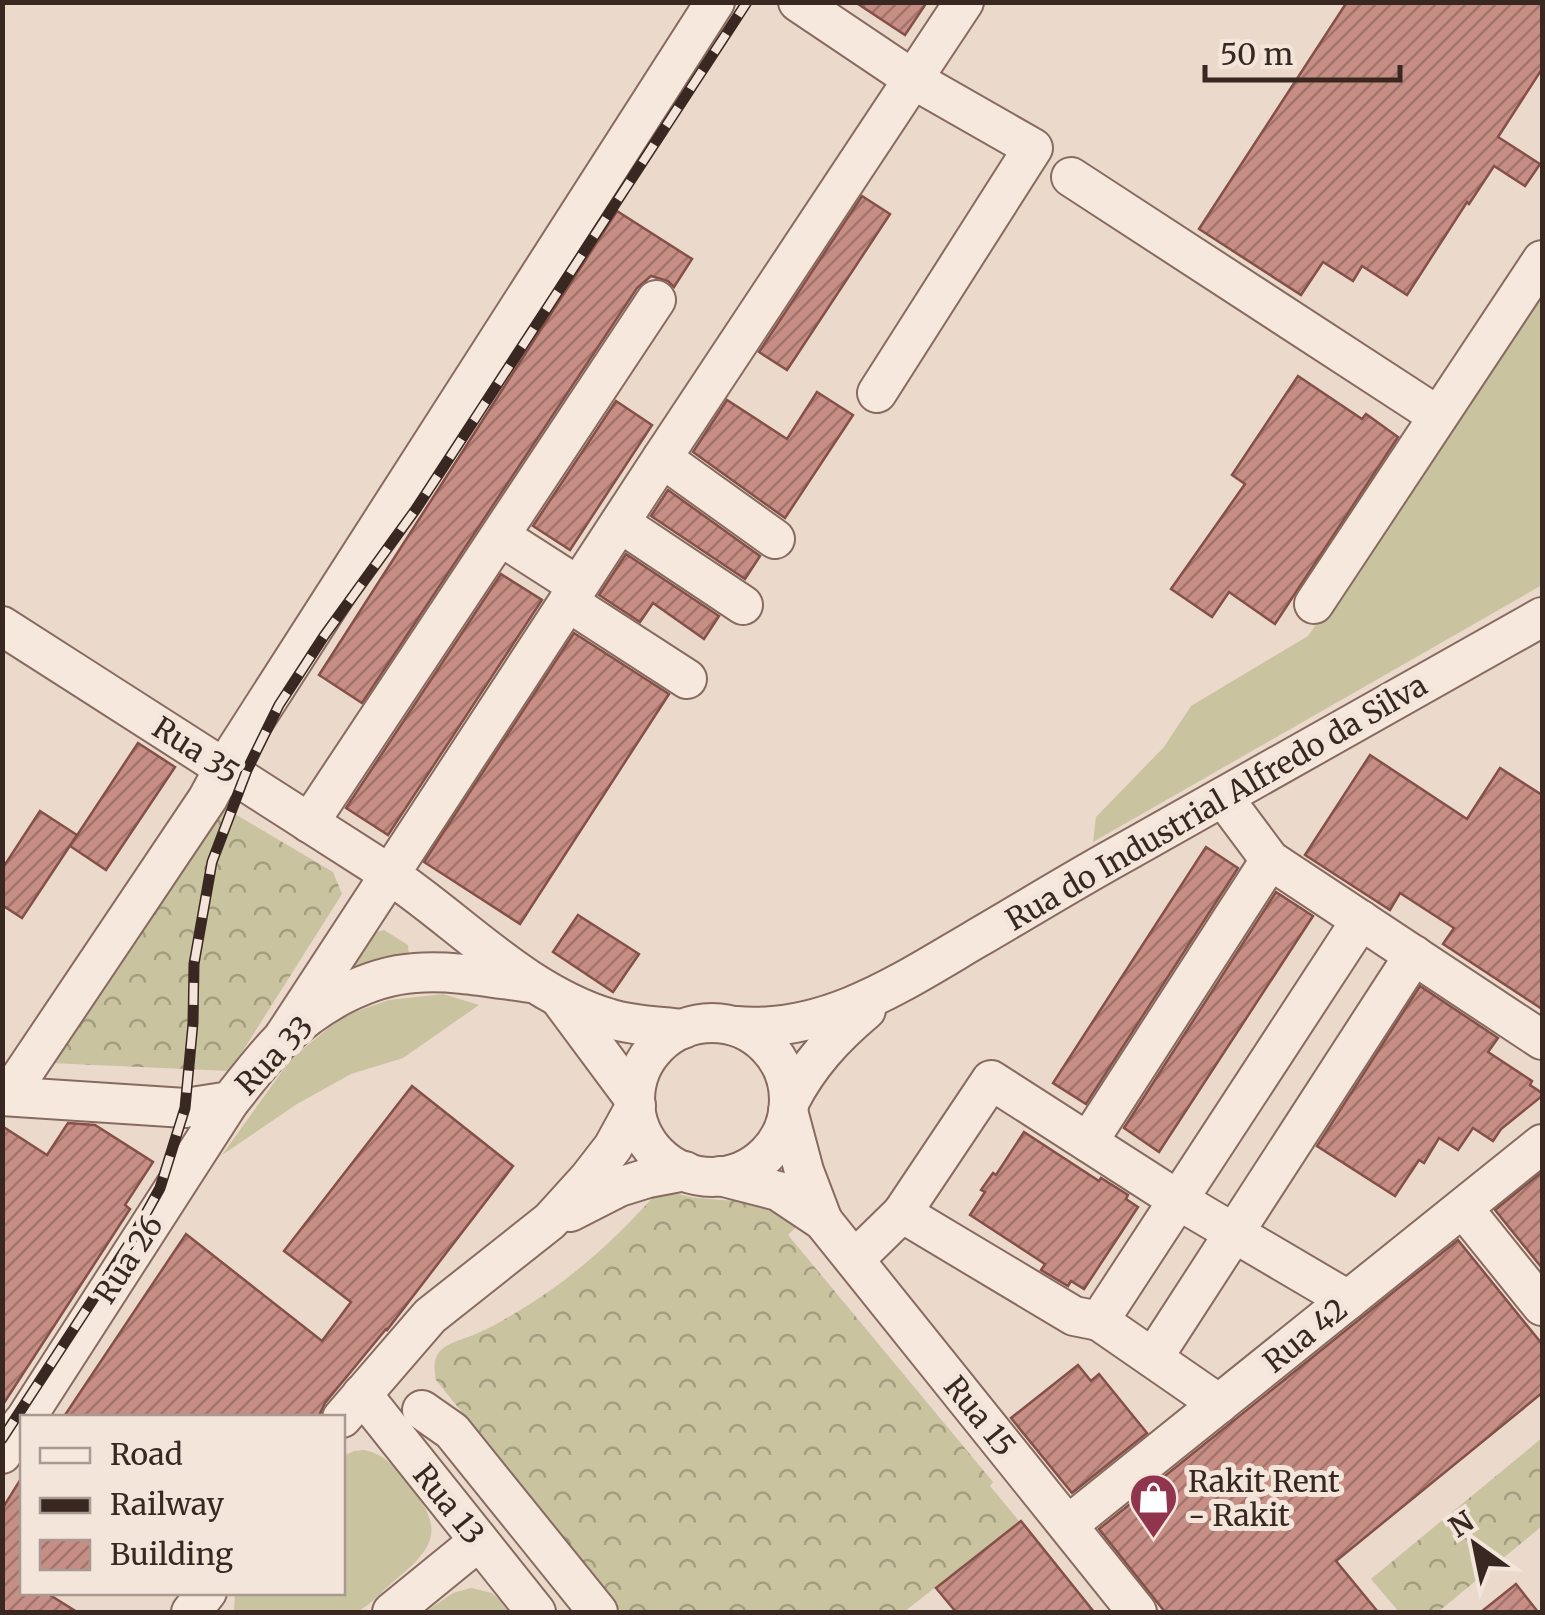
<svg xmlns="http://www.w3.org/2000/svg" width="1545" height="1615" font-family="Merriweather,serif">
<defs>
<pattern id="forest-crowns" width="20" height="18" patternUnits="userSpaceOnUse" patternTransform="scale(2.5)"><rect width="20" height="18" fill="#c9c39f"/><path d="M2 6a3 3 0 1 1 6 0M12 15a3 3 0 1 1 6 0" fill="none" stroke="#a49e81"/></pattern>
<pattern id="building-hatch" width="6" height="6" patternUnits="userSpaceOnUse" patternTransform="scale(2.5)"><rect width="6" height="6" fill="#c68e84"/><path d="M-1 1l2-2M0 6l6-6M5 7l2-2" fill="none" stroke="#a2746c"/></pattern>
</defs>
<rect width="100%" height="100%" fill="#ebd9cb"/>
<g fill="#c9c39f">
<path d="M1542,294V585L1093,842L1096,817L1164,747L1191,706L1308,636Z"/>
<path d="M384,930L408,945L409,955L345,978L372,933Z"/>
<path d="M443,994L479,1005L403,1058L351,1074L297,1104L222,1155L291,1059L343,1016L389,1000Z"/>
<path d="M364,1450C384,1454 394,1466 406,1481C445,1528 438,1545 393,1582C384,1590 368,1607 357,1612C350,1615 335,1612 327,1612C296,1612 265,1613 234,1612L235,1593L342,1592L343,1456L354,1451Z"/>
<path d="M471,1588L492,1593L514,1612H425L453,1593Z"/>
</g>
<g fill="url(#forest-crowns)">
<path d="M208,798L333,872L342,894L230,1071L50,1063Z"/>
<path d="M660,1189C673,1192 686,1197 699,1198C743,1203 760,1196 796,1227L788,1235L993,1482L990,1486L1019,1521L904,1612H622L436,1380C434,1370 433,1359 440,1351C449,1342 464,1339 476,1334C490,1328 504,1320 517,1312C572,1279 618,1238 660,1189Z"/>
<path d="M1542,1438V1526L1438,1612H1399L1371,1579Z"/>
</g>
<g fill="url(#building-hatch)" stroke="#845048" stroke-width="2.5">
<path d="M855,2H927L905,35Z"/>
<path d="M1347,2H1542V69L1498,137L1540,164L1525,186L1494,166L1469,204L1467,202L1407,295L1362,266L1353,281L1323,262L1301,295L1199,229Z"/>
<path d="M862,196L890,214L787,370L759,352Z"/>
<path d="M617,211L692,259L674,287L668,281L651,276L637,288L362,703L319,675Z"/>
<path d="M1298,376L1362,419L1366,414L1398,437L1275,624L1229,592L1212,617L1171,589L1245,484L1232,475Z"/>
<path d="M817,392L853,415L785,518L693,452L727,400L787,439Z"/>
<path d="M616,401L652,425L570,550L533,526Z"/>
<path d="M668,490L760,556L745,579L651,516Z"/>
<path d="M626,554L719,616L704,639L653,603L640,622L599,595Z"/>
<path d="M501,574L542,600L388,835L346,808Z"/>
<path d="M574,633L669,694L520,924L424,862Z"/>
<path d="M138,743L175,767L106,870L70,846Z"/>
<path d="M1370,755L1467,819L1500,768L1542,795V1009L1443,944L1454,928L1400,893L1390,910L1305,855Z"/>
<path d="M40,811L77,835L22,918L2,905V869Z"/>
<path d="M1206,847L1238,868L1086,1104L1053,1083Z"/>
<path d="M1276,892L1313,916L1159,1152L1124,1128Z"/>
<path d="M578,915L639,954L613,992L553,952Z"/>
<path d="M1420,986L1498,1038L1488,1052L1532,1081L1530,1085L1542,1093V1096L1501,1129L1493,1141L1473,1128L1458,1150L1439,1138L1424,1163L1419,1160L1395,1196L1317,1146Z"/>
<path d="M412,1086L513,1166L387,1330L386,1329L325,1403L318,1418H63L186,1234L322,1341L351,1302L284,1251Z"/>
<path d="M68,1123L95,1125L153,1162L125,1205L130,1209L2,1406V1126L47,1155Z"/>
<path d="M1024,1132L1099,1181L1101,1178L1128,1195L1126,1199L1138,1207L1084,1289L1071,1281L1068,1286L1041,1270L1045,1264L970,1215L985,1192L981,1190L993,1173L996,1175Z"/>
<path d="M1542,1172V1268L1495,1210Z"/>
<path d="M1458,1240L1542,1344V1393L1336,1561L1378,1612H1165L1099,1529Z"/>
<path d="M1078,1365L1091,1381L1099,1374L1147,1433L1072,1493L1011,1418Z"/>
<path d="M22,1477V1592H45L77,1612H2V1509Z"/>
<path d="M1021,1521L1094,1612H956L936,1588Z"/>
<path d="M1516,1584L1538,1612H1481Z"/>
</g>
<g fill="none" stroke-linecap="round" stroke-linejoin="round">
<defs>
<g id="minor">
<path d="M798,2L914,80L1033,148L877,393"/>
<path d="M1071,177L1438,416"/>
<path d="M662,458L775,539"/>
<path d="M620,523L743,605"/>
<path d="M500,536L578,586"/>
<path d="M568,602L687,679"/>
<path d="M1314,604L1542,260"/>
<path d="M2,626C128,707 255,787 380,868C456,917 520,991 608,1018C632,1026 658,1026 683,1029"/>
<path d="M1223,797L1270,860L1542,1040"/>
<path d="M309,823L656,300"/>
<path d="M560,999L635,1100"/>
<circle cx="712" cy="1100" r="77"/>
<path d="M736,1026C825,1034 901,983 974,940C1024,911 1074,880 1125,852C1264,773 1403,695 1542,617"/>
<path d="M284,1036L662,458L964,2"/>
<path d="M2,1096L185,1108L230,1101C248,1079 265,1055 285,1036C318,1004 368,976 415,973C454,970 492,978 530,983"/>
<path d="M8,1096L208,798L224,768L715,2"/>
<path d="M790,1101C809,1064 834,1037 866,1010"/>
<path d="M788,1111L804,1171L823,1221"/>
<path d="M1088,1142L1270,860"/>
<path d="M720,1176L778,1191L823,1221L1137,1612"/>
<path d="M1463,1208L1542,1306"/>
<path d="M570,1212L619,1187L648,1178L685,1171"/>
<path d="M902,1213L991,1080L1178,1200L1348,1300"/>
<path d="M855,1259L902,1213L1074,1316L1099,1321L1361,920"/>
<path d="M1099,1321L1219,1404"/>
<path d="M1153,1358L1414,955"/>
<path d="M362,1394L536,1612"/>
<path d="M422,1410L452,1431L598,1612"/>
<path d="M26,1418L230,1101"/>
<path d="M342,1418L430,1316L550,1221L589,1178L613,1147L636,1105"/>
<path d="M2,1454L22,1423"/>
<path d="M1068,1525L1542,1144"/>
<path d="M191,1612L207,1592"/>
<path d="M392,1612L479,1541"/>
</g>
</defs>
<use href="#minor" stroke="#876a60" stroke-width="42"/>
<use href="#minor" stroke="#f7e8dd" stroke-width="38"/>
<defs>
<path id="rail" d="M2,1439L129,1244L160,1188L185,1108L193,1023L194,964L212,862L247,770L279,705L324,636L416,509L747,2"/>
</defs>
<use href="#rail" stroke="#392722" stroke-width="11"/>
<use href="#rail" stroke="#f3e5da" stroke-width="8" stroke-dasharray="22" stroke-linecap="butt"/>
</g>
<defs>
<symbol id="shop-pin" viewBox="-11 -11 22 30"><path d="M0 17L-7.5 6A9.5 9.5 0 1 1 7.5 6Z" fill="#91354e" stroke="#f3e5da"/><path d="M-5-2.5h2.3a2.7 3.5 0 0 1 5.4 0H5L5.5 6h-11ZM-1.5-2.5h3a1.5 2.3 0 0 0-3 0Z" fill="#fff"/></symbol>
</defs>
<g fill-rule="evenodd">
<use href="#shop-pin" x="1126" y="1470" width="55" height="75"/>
</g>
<g text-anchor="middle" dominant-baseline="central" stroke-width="10" stroke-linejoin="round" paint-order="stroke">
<g font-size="30" fill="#392722" stroke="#f3e5da">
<text transform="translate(196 750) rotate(33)">Rua 35</text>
<text transform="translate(1216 802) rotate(-30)">Rua do Industrial Alfredo da Silva</text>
<text transform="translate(274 1055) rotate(-46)">Rua 33</text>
<text transform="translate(128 1259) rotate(-57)">Rua 26</text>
<text transform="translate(1305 1335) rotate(-39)">Rua 42</text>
<text transform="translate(980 1416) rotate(51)">Rua 15</text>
<text transform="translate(449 1504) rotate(51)">Rua 13</text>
</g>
<g font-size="30" fill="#392722" stroke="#f3e5da" text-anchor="start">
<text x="1188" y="1481">Rakit Rent<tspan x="1188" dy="34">- Rakit</tspan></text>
</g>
</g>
<rect width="1545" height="1615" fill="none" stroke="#392722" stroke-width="10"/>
<rect x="20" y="1415" width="325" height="180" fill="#f3e5da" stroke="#a99990" stroke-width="2.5"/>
<rect x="40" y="1448" width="50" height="15" fill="#f7e8dd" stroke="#a99990" stroke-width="2.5"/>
<text x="110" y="1465" font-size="30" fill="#392722">Road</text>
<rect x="40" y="1498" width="50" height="15" fill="#392722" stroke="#a99990" stroke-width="2.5"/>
<text x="110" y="1515" font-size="30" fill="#392722">Railway</text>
<rect x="40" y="1540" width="50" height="30" fill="url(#building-hatch)" stroke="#a99990" stroke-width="2.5"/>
<text x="110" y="1565" font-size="30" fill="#392722">Building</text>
<g transform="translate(1475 1545) rotate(327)" stroke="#f3e5da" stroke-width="8" paint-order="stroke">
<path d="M0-8L18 38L0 25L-18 38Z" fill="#392722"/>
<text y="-15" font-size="28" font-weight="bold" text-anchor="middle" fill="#392722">N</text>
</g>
<path d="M1205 65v15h195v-15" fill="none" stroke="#392722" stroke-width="5"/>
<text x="1220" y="65" font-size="30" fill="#392722" stroke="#f3e5da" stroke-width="8" paint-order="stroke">50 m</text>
</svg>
